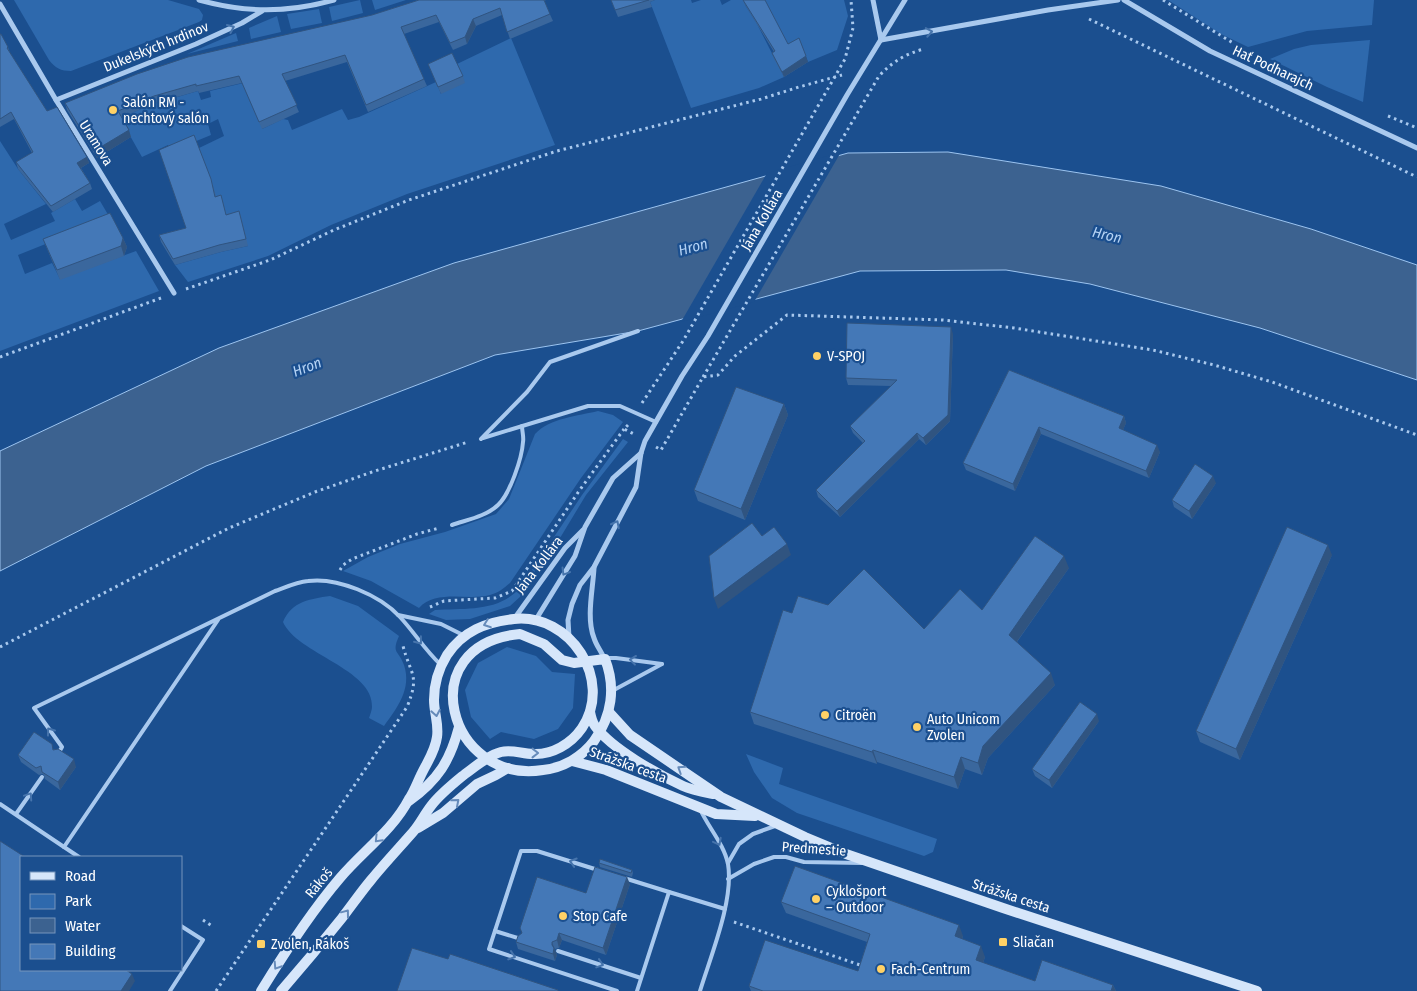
<svg xmlns="http://www.w3.org/2000/svg" width="1417" height="991" font-family="'Fira Sans Condensed',sans-serif">
<rect width="100%" height="100%" fill="#1b4f8f"/>
<g fill="#2e69ad">
<path d="M14,0H168L199,9L203,15L202,20L199,22L71,71C61,71 55,68 49,60Z"/>
<path d="M360,0L363,13L332,21L329,7Z"/>
<path d="M372,0H406L375,10Z"/>
<path d="M655,0H691L692,3L701,0H720L722,5L731,0H753L745,5L757,24L784,77L759,88L691,108L650,2Z"/>
<path d="M763,0H844L848,16L837,50L808,62L801,43L790,50Z"/>
<path d="M1168,0H1374L1372,25L1307,31L1248,47L1221,34Z"/>
<path d="M319,9L322,23L291,29L287,14Z"/>
<path d="M277,16L281,32L251,39L249,28Z"/>
<path d="M236,33L238,41L187,54Z"/>
<path d="M511,38L555,145L407,194L331,225L268,256L188,282L175,265L221,252L248,246L228,221L218,203L199,148L224,136L218,119L208,124L211,135L194,142L175,159L168,145L142,157L120,118L150,105L198,91L201,100L211,97L210,91L269,77L262,129L283,119L288,120L292,130L342,109L348,120L359,117L436,82L441,94L457,64Z"/>
<path d="M1370,40L1363,102L1327,87L1270,59L1294,49L1311,45Z"/>
<path d="M0,141L18,169L46,204L4,224L11,240L55,221L51,213L75,199L82,211L100,201L113,223L48,243L18,255L25,274L52,263L60,279L136,251L159,291L0,351Z"/>
<path d="M598,411L613,415L623,422L581,478L510,583C504,588 498,593 490,595C468,601 436,589 419,608L371,581L343,571L368,557L400,544L445,532L496,514L509,499L535,434C550,418 578,416 598,411Z"/>
<path d="M623,439L628,442L586,495L557,543L542,559L521,596L510,606L470,619L446,620L429,614L435,610C466,608 498,612 520,588L582,495Z"/>
<path d="M330,596L358,606L399,636C391,654 399,650 404,665C412,689 397,708 384,726L369,718C370,715 372,710 372,707C374,669 297,654 283,622C292,601 310,599 330,596Z"/>
<path d="M507,647L536,656L552,672L575,674L573,708L558,729L534,739L501,732L490,739L471,717L465,690L478,663Z"/>
<path d="M746,754L783,768L779,784L937,839L933,852L924,856L797,813L772,798L754,772Z"/>
</g>
<path fill="#3c6290" stroke="#9cc4f0" d="M948,152L1161,186L1311,229L1417,265V380L1260,328L1090,284L1006,270L860,271L638,331L495,355L206,466L0,571V451L219,348L454,263L848,153Z"/>
<path fill="#1b4f8f" d="M841,152L754,302L681,322L767,173Z"/>
<g fill="none" stroke-linecap="round" stroke-linejoin="round">
<g stroke="#a9c9ee" stroke-width="3" stroke-dasharray="2.5 4" stroke-linecap="butt">
<path d="M1163,0L1233,43"/>
<path d="M1089,19L1417,177"/>
<path d="M1388,116L1417,128"/>
<path d="M186,289L270,260L334,230L409,200L557,151L761,99L799,87L842,75"/>
<path d="M0,357L161,298"/>
<path d="M703,377L879,76C892,62 905,54 924,49"/>
<path d="M642,403L683,341L845,59L853,28L851,0"/>
<path d="M628,425L624,429L634,434"/>
<path d="M656,447L661,450L703,377L718,375L735,356L787,315L943,320L1014,328L1153,350L1214,365L1272,382L1417,435"/>
<path d="M340,570L343,565L352,559L417,534L439,528"/>
<path d="M430,607L444,601L495,598L512,591L579,491L624,429"/>
<path d="M0,647L229,528L315,492L375,471L468,442"/>
<path d="M203,920L212,926"/>
<path d="M734,922L863,966"/>
<path d="M216,991L407,707C420,675 411,676 403,646L405,643"/>
</g>
<g stroke="#a9c9ee" stroke-width="4">
<path d="M483,438L588,406H620L656,422"/>
<path d="M481,439L527,392L550,362L638,331"/>
<path d="M452,525C466,520 487,516 498,505C510,494 522,458 523,442C524,437 522,431 522,426"/>
<path d="M398,615L441,624L465,636"/>
<path d="M607,658H616L662,664"/>
<path d="M612,691L662,664"/>
<path d="M58,754L62,747L34,708L275,591C286,587 297,582 308,581C337,577 380,595 400,617C414,632 425,650 440,664"/>
<path d="M0,804L64,847"/>
<path d="M700,809C708,827 724,844 728,864C734,900 711,955 700,991"/>
<path d="M16,814L42,777"/>
<path d="M79,857L64,847L218,620"/>
<path d="M728,863L739,844L753,834L775,826"/>
<path d="M598,870L537,851H521L489,949L617,991"/>
<path d="M624,878L669,892"/>
<path d="M728,879L754,864L774,857H786L804,862L862,863"/>
<path d="M495,931L521,939"/>
<path d="M558,951L641,978"/>
<path d="M170,991L203,940L181,926"/>
<path d="M637,991L669,892L725,909"/>
</g>
<g stroke="#a9c9ee" stroke-width="5">
<path d="M199,0C246,13 287,13 334,0"/>
<path d="M873,0L881,40"/>
<path d="M1124,0L1210,51L1417,148"/>
<path d="M0,4L56,100L174,293"/>
<path d="M881,40L1048,10L1118,0"/>
<path d="M56,100L196,44L242,23L262,11"/>
<path d="M594,568C593,589 586,618 594,638C596,645 601,651 604,658"/>
<path d="M514,619L565,548L583,530"/>
<path d="M535,621L575,556L585,527L613,478L641,453"/>
<path d="M569,638L568,620L572,604L580,585L594,567L636,487L641,453L645,441L682,376L708,336L847,95L905,0"/>
</g>
<g stroke="#d6e6fa" stroke-width="10">
<path d="M520,634L544,644L562,660L574,663L605,659C616,687 612,716 594,741C582,757 563,768 543,770C448,785 410,644 520,634Z"/>
<path d="M590,712C591,717 592,722 595,726C612,749 657,774 683,786C692,790 703,792 713,794"/>
<path d="M609,712L630,735L721,797L805,837L846,854L1003,908L1257,991"/>
<path d="M572,761L606,770L716,814L755,816"/>
<path d="M409,801C438,780 450,761 459,727"/>
<path d="M418,828L443,813L477,784L496,775L508,768"/>
<path d="M261,991C285,952 310,913 340,878C362,852 393,830 409,799C414,792 417,783 421,775C427,762 435,752 437,737C439,724 434,713 434,700C434,685 439,668 447,655C463,631 486,622 514,619C570,613 614,680 582,728C571,744 552,755 533,754C522,754 512,749 501,752C489,755 476,766 465,774C454,783 440,794 431,806C424,815 420,824 413,832C399,848 384,864 371,880C361,892 352,905 342,918C322,943 302,967 281,991"/>
</g>
</g>
<g fill="#3a679d">
<path d="M419,0H546L544,1L553,21L510,39L502,15L476,26L467,44L453,50L439,22L404,34L427,86L368,112L347,62L285,81L299,112L262,129L242,83L199,93L198,91L156,103L122,117L131,137L97,158L67,110L65,103L372,15Z"/>
<path d="M611,0H655L650,2L652,7L618,17Z"/>
<path d="M743,0L788,44L808,62L784,77L774,59L772,53L774,52L745,5Z"/>
<path d="M0,34L8,47L10,53L47,111L87,157L89,163L81,168L90,183L92,189L53,212L18,169L16,162L32,153L14,119L0,127Z"/>
<path d="M428,64L463,76L465,83L441,94Z"/>
<path d="M213,186L216,196L221,195L226,214L239,211L241,217L248,246L221,252L175,265L161,242L159,235L186,228Z"/>
<path d="M123,238L127,247L124,256L60,280L43,239Z"/>
<path d="M953,334L950,421L926,445L919,439L840,517L818,497L816,490L863,443L853,433L850,426L891,386L848,385L846,378Z"/>
<path d="M1009,370L1124,416L1126,423L1123,430L1160,452L1149,478L1041,434L1015,491L966,470L963,463Z"/>
<path d="M784,404L788,415L745,520L698,501L694,490Z"/>
<path d="M1216,483L1192,519L1174,507L1172,500Z"/>
<path d="M1332,555L1240,760L1200,742L1196,731Z"/>
<path d="M1069,568L1017,642L1055,685L988,758L982,775L965,769L958,789L877,762V764L754,724L750,712L792,613L828,605L924,629L982,610Z"/>
<path d="M1099,721L1052,788L1035,776L1032,769Z"/>
<path d="M54,749L76,767L60,790L45,779L43,774L39,775L21,762L18,755Z"/>
<path d="M599,863L632,870L633,873L632,877L600,867Z"/>
<path d="M630,884L606,955L562,940L559,948L555,949L557,955L555,961L518,949L516,942L586,893Z"/>
<path d="M781,902L963,936L962,939L985,957L983,963L1035,981L1113,985L1116,991H751L749,986L858,971L867,942L786,913Z"/>
</g>
<g fill="#305480">
<path d="M473,19L476,26L467,44L465,37Z"/>
<path d="M806,56L808,62L784,77L782,72Z"/>
<path d="M129,130L131,137L97,158L94,151Z"/>
<path d="M87,157L89,163L79,169L77,163Z"/>
<path d="M123,238L127,247L124,256L121,246Z"/>
<path d="M951,327L953,334L950,421L926,445L923,438Z"/>
<path d="M784,404L788,415L745,520L741,509Z"/>
<path d="M1124,416L1126,423L1121,435L1119,428Z"/>
<path d="M1039,427L1041,434L1015,491L1013,484Z"/>
<path d="M917,433L919,439L840,517L837,511Z"/>
<path d="M1157,445L1160,452L1149,478L1146,471Z"/>
<path d="M1213,476L1216,483L1192,519L1189,511Z"/>
<path d="M787,544L791,555L718,609L714,598Z"/>
<path d="M1328,545L1332,555L1240,760L1236,749Z"/>
<path d="M1064,556L1069,568L1013,647L1009,635Z"/>
<path d="M1051,673L1055,685L988,758L982,775L978,763L983,746Z"/>
<path d="M1097,714L1099,721L1052,788L1049,780Z"/>
<path d="M873,750L877,762V764L872,752Z"/>
<path d="M961,757L965,769L958,789L954,777Z"/>
<path d="M74,759L76,767L60,790L58,782Z"/>
<path d="M627,877L630,884L606,955L603,948Z"/>
<path d="M959,925L963,936L959,947L955,936Z"/>
<path d="M559,933L562,940L559,948L557,940Z"/>
<path d="M552,942L557,955L555,961L553,954Z"/>
<path d="M981,946L985,957L980,971L976,960Z"/>
<path d="M132,974L135,981L129,991H121Z"/>
<path d="M1113,985L1116,991H1111Z"/>
</g>
<g fill="#4478b7" stroke="#305480">
<path d="M419,0H544L550,14L507,32L500,8L473,19L465,37L450,43L436,15L401,27L424,79L366,105L345,55L282,74L297,105L259,122L239,76L196,86V84L154,96L118,111L129,130L94,151L65,103L137,74L188,57L372,15Z"/>
<path d="M611,0H649L615,10Z"/>
<path d="M743,0H765L788,44L799,38L806,56L782,72L772,53L775,51Z"/>
<path d="M0,34H1L8,47L7,48L47,111L57,107L87,157L77,163L90,183L51,206L16,162L33,152L11,112L0,119Z"/>
<path d="M452,53L463,76L438,87L428,64Z"/>
<path d="M194,135L211,179L215,197L221,195L226,215L239,211L246,239L219,245L173,259L159,235L186,228L159,150Z"/>
<path d="M110,213L123,238L121,246L57,270L43,239Z"/>
<path d="M847,323L951,327L948,415L923,438L917,433L837,511L816,490L865,441L850,426L897,380L846,378Z"/>
<path d="M1009,370L1124,416L1119,428L1157,445L1146,471L1039,427L1013,484L963,463Z"/>
<path d="M736,387L784,404L741,509L694,490Z"/>
<path d="M1195,464L1213,476L1189,511L1172,500Z"/>
<path d="M752,523L762,536L774,527L787,544L714,598L709,556Z"/>
<path d="M1287,527L1328,545L1236,749L1196,731Z"/>
<path d="M1035,536L1064,556L1009,635L1051,673L983,746L978,763L961,757L954,777L873,750L872,752L750,712L783,610L792,613L798,596L828,605L864,569L924,629L960,589L982,610Z"/>
<path d="M1080,702L1097,714L1049,780L1032,769Z"/>
<path d="M34,732L52,744L53,750L58,749L74,759L58,782L42,772L41,766L36,768L18,755Z"/>
<path d="M0,841L25,857H21V970H126L132,974L121,991H0Z"/>
<path d="M600,859L632,870L631,873L599,863Z"/>
<path d="M795,866L959,925L955,936L981,946L976,960L1035,981L1042,960L1113,985L1111,991H763L749,986L765,940L858,971L870,934L781,902Z"/>
<path d="M595,867L627,877L603,948L559,933L557,940L552,942V945L554,948L553,954L516,942L518,936L522,933L520,928L537,877L586,893Z"/>
<path d="M412,948L448,959L450,954L558,990V991H397Z"/>
</g>
<defs><path id="oneway-chevron" d="M-2-3.5L2.5 0L-2 3.5" fill="none" stroke-width="1.6" stroke-linecap="round" stroke-linejoin="round" transform="scale(1.25)"/></defs>
<g stroke="#4674ac">
<use href="#oneway-chevron" transform="translate(231 28) rotate(-24)"/>
<use href="#oneway-chevron" transform="translate(929 32) rotate(-10)"/>
<use href="#oneway-chevron" transform="translate(616 524) rotate(-63)"/>
<use href="#oneway-chevron" transform="translate(565 572) rotate(121)"/>
<use href="#oneway-chevron" transform="translate(419 641) rotate(52)"/>
<use href="#oneway-chevron" transform="translate(633 660) rotate(-173)"/>
<use href="#oneway-chevron" transform="translate(50 731) rotate(-126)"/>
<use href="#oneway-chevron" transform="translate(29 796) rotate(-56)"/>
<use href="#oneway-chevron" transform="translate(718 842) rotate(62)"/>
<use href="#oneway-chevron" transform="translate(573 862) rotate(-163)"/>
<use href="#oneway-chevron" transform="translate(512 956) rotate(18)"/>
<use href="#oneway-chevron" transform="translate(600 964) rotate(18)"/>
</g>
<g stroke="#668bba">
<use href="#oneway-chevron" transform="translate(487 624) rotate(160)"/>
<use href="#oneway-chevron" transform="translate(436 713) rotate(80)"/>
<use href="#oneway-chevron" transform="translate(535 753)"/>
<use href="#oneway-chevron" transform="translate(681 769) rotate(-147)"/>
<use href="#oneway-chevron" transform="translate(456 802) rotate(-41)"/>
<use href="#oneway-chevron" transform="translate(378 839) rotate(134)"/>
<use href="#oneway-chevron" transform="translate(346 913) rotate(-53)"/>
<use href="#oneway-chevron" transform="translate(277 966) rotate(123)"/>
</g>
<g fill="#ffd166" stroke="#1b4f8f" stroke-width="2">
<circle cx="113" cy="110" r="5"/>
<circle cx="817" cy="356" r="5"/>
<circle cx="825" cy="715" r="5"/>
<circle cx="917" cy="727" r="5"/>
<circle cx="816" cy="899" r="5"/>
<circle cx="563" cy="916" r="5"/>
<rect x="998" y="937" width="10" height="10" rx="2.5"/>
<rect x="256" y="939" width="10" height="10" rx="2.5"/>
<circle cx="881" cy="969" r="5"/>
</g>
<g text-anchor="middle" dominant-baseline="central" stroke-width="4.5" stroke-linejoin="round" paint-order="stroke">
<g font-size="14" fill="#fff" stroke="#1b4f8f">
<text transform="translate(156 47) rotate(-22)">Dukelských hrdinov</text>
<text transform="translate(1273 68) rotate(25)">Hať Podharajch</text>
<text transform="translate(96 143) rotate(58)">Uramova</text>
<text transform="translate(762 220) rotate(-60)">Jána Kollára</text>
<text transform="translate(539 565) rotate(-52)">Jána Kollára</text>
<text transform="translate(628 765) rotate(20)">Strážska cesta</text>
<text transform="translate(814 849) rotate(4)">Predmestie</text>
<text transform="translate(319 883) rotate(-51)">Rákoš</text>
<text transform="translate(1011 896) rotate(18)">Strážska cesta</text>
</g>
<g font-size="14" fill="#fff" stroke="#1b4f8f" text-anchor="start">
<text x="123" y="102">Salón RM -<tspan x="123" dy="16">nechtový salón</tspan></text>
<text x="827" y="356">V-SPOJ</text>
<text x="835" y="715">Citroën</text>
<text x="927" y="719">Auto Unicom<tspan x="927" dy="16">Zvolen</tspan></text>
<text x="826" y="891">Cyklošport<tspan x="826" dy="16">– Outdoor</tspan></text>
<text x="573" y="916">Stop Cafe</text>
<text x="1013" y="942">Sliačan</text>
<text x="271" y="944">Zvolen, Rákoš</text>
<text x="891" y="969">Fach-Centrum</text>
</g>
<g font-size="15" font-style="italic" fill="#b5d3f5" stroke="#1b4f8f">
<text transform="translate(1107 235) rotate(13)">Hron</text>
<text transform="translate(693 247) rotate(-15)">Hron</text>
<text transform="translate(307 367) rotate(-21)">Hron</text>
</g>
</g>
<rect x="20" y="856" width="162" height="115" fill="#1b4f8f" stroke="#7695bc"/>
<rect x="30" y="872" width="25" height="8" fill="#d6e6fa" stroke="#7695bc"/>
<text x="65" y="881" font-size="15" fill="#ffffff">Road</text>
<rect x="30" y="894" width="25" height="15" fill="#2e69ad" stroke="#7695bc"/>
<text x="65" y="906" font-size="15" fill="#ffffff">Park</text>
<rect x="30" y="918" width="25" height="15" fill="#3c6290" stroke="#7695bc"/>
<text x="65" y="931" font-size="15" fill="#ffffff">Water</text>
<rect x="30" y="944" width="25" height="15" fill="#4478b7" stroke="#7695bc"/>
<text x="65" y="956" font-size="15" fill="#ffffff">Building</text>
</svg>
